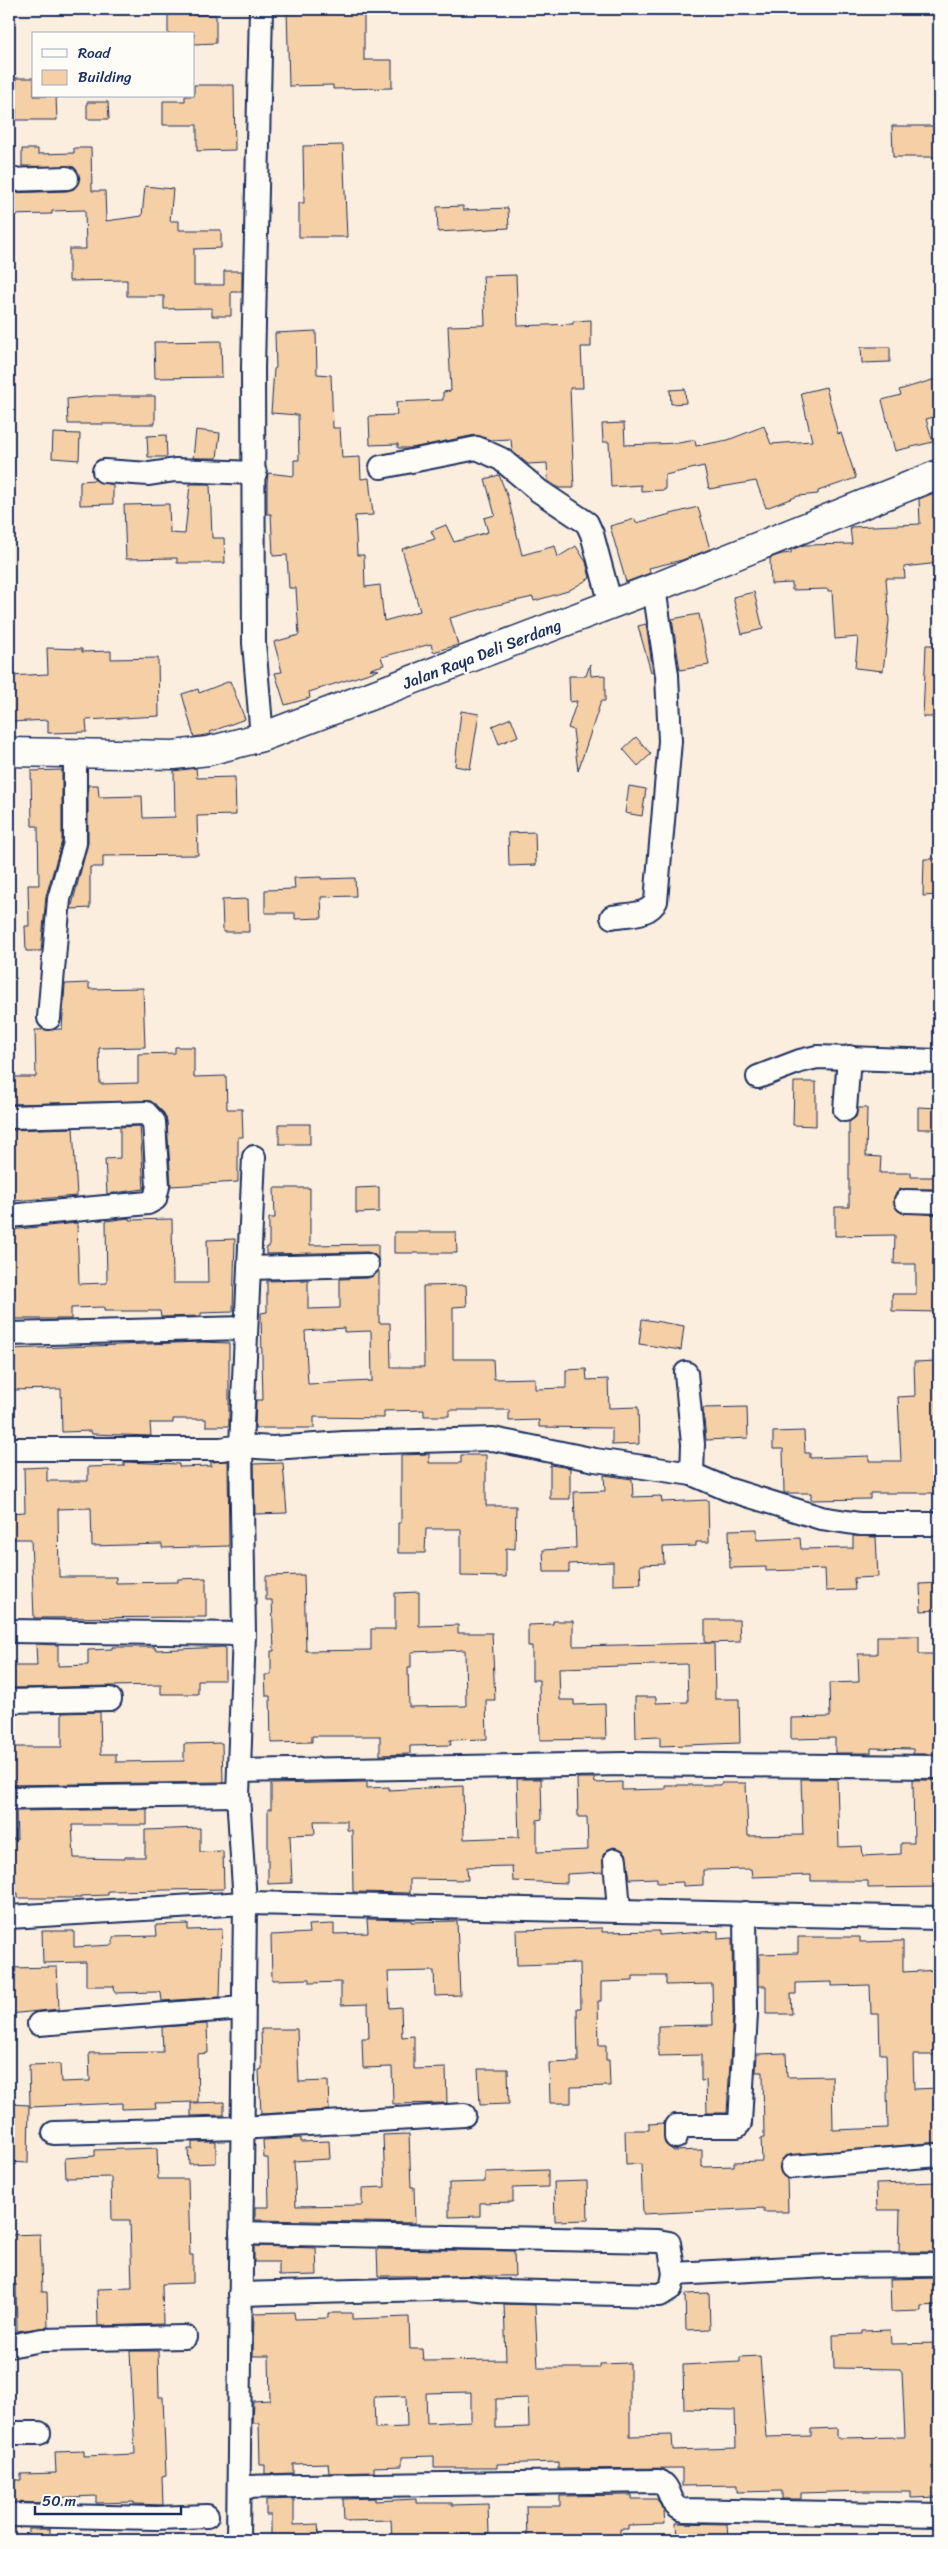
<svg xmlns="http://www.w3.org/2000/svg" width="948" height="2549" font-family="Sriracha,sans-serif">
<rect width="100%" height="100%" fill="#fbeede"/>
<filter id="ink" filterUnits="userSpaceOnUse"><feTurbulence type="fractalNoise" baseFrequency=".02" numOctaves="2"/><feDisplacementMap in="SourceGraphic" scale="10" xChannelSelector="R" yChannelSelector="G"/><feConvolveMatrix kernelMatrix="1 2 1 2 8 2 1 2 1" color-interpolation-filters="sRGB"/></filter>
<g filter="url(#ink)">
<g fill="#f5cfa5" stroke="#1b2f5e" fill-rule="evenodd">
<path d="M168,9H193V15H216V43L194,44V34H168Z"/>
<path d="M287,9H364V60H392V88L333,89V85L289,86Z"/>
<path d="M16,78H34V96H56L57,120H16Z"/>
<path d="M194,85H234L235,150L197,151V125H163V101H185V96H194Z"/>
<path d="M87,102H108L109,119H87Z"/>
<path d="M892,126H939V157H893Z"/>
<path d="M343,145L347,237H299V203H304L303,146Z"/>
<path d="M74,148H91L92,191H105L106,221L142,216L145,186L173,189L170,221H179V230H221V248L194,249V285H224V271H242V292H231V316H212V308L164,309V296H127V280L69,281V249H86L85,210L52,211V214L9,215V193L67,191L74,189L80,178L74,167L22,166V149H38V154L74,153Z"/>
<path d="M463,206V210L508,208L509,228L438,232L437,207Z"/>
<path d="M516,275L518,326L573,324V321L591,320V347H581L583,388H570L574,488H559L548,481L547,463L528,464L512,451L511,439L491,440L475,435L412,448H398V444L370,445L369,416L397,415L396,402L443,400V392L451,391L448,326L485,325L483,276Z"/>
<path d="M316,331L317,374L331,375L333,428H340L342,458L360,457L361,479L369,478L373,515L355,516L357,555H364L365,587L380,585L384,621L420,611L402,549L435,539L431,531L446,525L454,542L488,532L484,518L495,515L485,479L499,475L508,498L522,555L555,546L558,557L576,546L586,562L590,578L568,591L534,601L533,597L497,605L450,618L458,645L433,652L431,644L381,657L384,665L370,669L379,670L309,692L310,698L285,705L275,673L282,672L274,642L299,635L296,588H289L287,555L273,556L271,514H267V483L268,473L294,476V460H299L298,415L271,413L274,369L276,368L275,333Z"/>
<path d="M221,341L222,377L155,378L154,342Z"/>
<path d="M861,347H890V362L862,363Z"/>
<path d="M939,378V412L933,413L934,417L926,419L933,442L895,451L882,400L901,395L899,390Z"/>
<path d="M826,387L838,434L841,433L856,478L818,491V494L798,496L766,508L756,481L709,489L704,466L665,475V490L641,491V485L611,487L609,442H603L602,424L624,423L625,445L679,443L695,440L696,446L728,440L764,426L771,444L812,441L801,393Z"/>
<path d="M685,389L686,403L671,404L670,390Z"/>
<path d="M95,396H155V424H68L67,399Z"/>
<path d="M196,430L220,433L217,458H193Z"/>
<path d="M53,433L80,434L79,460L52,458Z"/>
<path d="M166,435L167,457H148L147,436Z"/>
<path d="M95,480L113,485V504L80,505V481Z"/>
<path d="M190,484H210L212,538H224L225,563H177V558L126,559L124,505L169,504L170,533L185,534Z"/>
<path d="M939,491V563L904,567L905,578H886L889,621L883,671L855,668L858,637L835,639L832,591H828V589L792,590V583L771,584L770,558L782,554L791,553V550L804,545L852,544L850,527L920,524L919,499Z"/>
<path d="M698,507L710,549L682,560L649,568L650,573L626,582L610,526L635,519L636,523Z"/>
<path d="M754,592L763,629L742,634L733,597Z"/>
<path d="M699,614L709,665L680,670L672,619Z"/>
<path d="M646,624L653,672H651L638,626Z"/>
<path d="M926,645H939V717H923Z"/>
<path d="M47,648L82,649V652L111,651V659L158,658L159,716L86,720L87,732L48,733V720L9,722V676L48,674Z"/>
<path d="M590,664L591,676L605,675V701H601L578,771L573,730L568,728L577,701L570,702L569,676H586Z"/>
<path d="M230,681L245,719L210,732L211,734L194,737L182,694L198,689L199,693Z"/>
<path d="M461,711L479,714L470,769L455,766Z"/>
<path d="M511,718L518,736L499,744L492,726Z"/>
<path d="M636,737L651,754L638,766L623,749Z"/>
<path d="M196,768L197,778L235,777L236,815L197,816L198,855L103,856V867H90V908L71,909L88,843V785H98L99,797L142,796L143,818L175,817L174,771Z"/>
<path d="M62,770V841L46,896L41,951H26L25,926H29L28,885H39L38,826H32L31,771Z"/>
<path d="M629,786L646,789L642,816L625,813Z"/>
<path d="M535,832L536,865L509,866L508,833Z"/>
<path d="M924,859H939V895L923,896Z"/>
<path d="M321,877V879L355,878L356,896L321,897L322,918L295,919V913H265V890L295,889L294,878Z"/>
<path d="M248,899L249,932H223L222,900Z"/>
<path d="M89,983V989L143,988L145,1047L99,1048L100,1084L138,1083V1054L175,1053V1047H194V1077L226,1076L227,1109H242L243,1137H238V1182L171,1186L167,1121L164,1113L151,1101L9,1104V1077H36L35,1030L62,1029L65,984Z"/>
<path d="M794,1082H816V1126L793,1125Z"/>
<path d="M918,1107L939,1108V1129H918Z"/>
<path d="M858,1108H867L866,1156L881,1157L880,1173H911V1177H939V1189H900L895,1195L893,1201L900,1212L939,1215V1312L892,1311V1294H916V1264H894L895,1235L835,1236V1207H849V1122L856,1117Z"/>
<rect x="279" y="1124" width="31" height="20"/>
<path d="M140,1126L144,1189L107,1194L105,1159L120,1158V1127Z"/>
<path d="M73,1128L77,1196L12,1201L9,1130Z"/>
<path d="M379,1187V1212L356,1213V1188Z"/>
<path d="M274,1188H310V1245L378,1244V1259L374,1254L367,1252L266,1254V1247H269V1218H275Z"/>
<path d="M129,1218V1220L172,1219L173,1283H208L207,1240L235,1239L233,1312L201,1313V1316L161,1317L160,1311H104V1307L71,1308V1319H9V1230L77,1223L79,1284L107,1283L106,1221Z"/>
<path d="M394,1232H456L457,1253H394Z"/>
<path d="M379,1271V1323H390L391,1367H424L423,1286L466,1285L467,1306L453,1307V1359H493L494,1379L535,1378V1389L566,1388V1370L586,1369L587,1380L608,1379L609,1408L638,1407L639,1444L612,1445V1428L539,1427V1420L509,1421V1410H449V1416H424V1410L384,1411V1418L314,1417V1428H255L256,1400H263L261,1313L267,1312V1281L308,1280V1309L340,1308V1279L368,1278ZM344,1328V1332L371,1331L372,1381L308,1384L305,1331Z"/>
<path d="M642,1319L684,1326L681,1350L639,1344Z"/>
<path d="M201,1342L229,1343V1426H206V1419H173V1423H150L151,1436L92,1434L91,1431L62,1432L61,1389L9,1390V1349Z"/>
<path d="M939,1361V1493H870V1499L811,1500V1493H784L783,1449H773V1432L804,1431L805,1453H810V1458L869,1456V1461H901L898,1397L915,1396L914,1362Z"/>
<path d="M747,1407L748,1438L706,1440L703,1408Z"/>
<path d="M429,1454V1463H461V1455H486V1506H516L515,1549L506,1548V1577L461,1576V1529H426L425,1553H398V1523H401V1455Z"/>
<path d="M228,1461L229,1546L162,1548V1544L92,1546L91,1508L58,1509L59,1577H116V1583L178,1582V1579L206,1578V1617L34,1618L31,1539H9V1513L25,1512L24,1468L47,1467V1481H88V1467L124,1466V1462L179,1464V1467L211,1466V1462Z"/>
<path d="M283,1463L287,1513L255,1514L254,1464Z"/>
<path d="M550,1465L570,1468V1499H550Z"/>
<path d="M604,1475L632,1479L633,1497L661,1496L662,1502L708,1500L709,1542H696V1546L663,1547L664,1564L640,1565L641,1584L613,1585V1562L569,1564V1572H544L543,1550L576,1548L574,1492L605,1491Z"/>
<path d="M757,1529V1540L800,1538L801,1549L853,1548V1536L876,1537L878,1577L854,1578L855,1590L826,1591L825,1569L766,1571V1567L730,1568L729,1530Z"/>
<path d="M304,1575L306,1651L371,1650V1629H395V1593L419,1592V1626L458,1625V1633H492L495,1700H486L487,1739L450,1740L451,1745L410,1746V1754L380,1755V1736H312V1742L271,1743L270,1696H266L265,1675H271V1651H274L272,1600H266V1576ZM465,1650L466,1706L409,1707L408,1667H411V1652Z"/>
<path d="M939,1583V1610L921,1611L920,1584Z"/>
<path d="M705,1620H739L740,1642L705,1643Z"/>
<path d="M553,1621H573V1646L714,1643L715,1699H739L740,1743L660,1746V1737L636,1738L635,1697H656V1703L688,1702L687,1664L559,1668L560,1700H574V1705L605,1704L606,1739L540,1740L539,1680H532V1646H528V1625L553,1624Z"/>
<path d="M877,1636H919V1654H939V1754H913V1749L871,1748V1753H835V1738L791,1739V1718L830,1717L829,1683L859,1682L858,1654H877Z"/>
<path d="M36,1644L58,1645V1666L88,1665V1650L112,1649V1647H155V1650L225,1647V1680H198V1694H161V1685L13,1688L12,1666H37Z"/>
<path d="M100,1712L101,1754H116V1762L184,1761V1744L222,1743L223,1782L9,1785V1747H62V1713Z"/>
<path d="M577,1778H594L595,1783L622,1782V1790L665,1789V1785H721V1783H746L748,1836L803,1835L801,1779H837L839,1847L862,1846L863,1856L901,1854V1843H914L913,1780H939V1887L868,1888V1881H811V1875L752,1877L751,1869L703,1870V1885L683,1886V1882L657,1883V1878L630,1879L626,1853L614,1847L607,1850L603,1855V1872L567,1874V1883L513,1881L512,1866L467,1867L468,1880L410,1879V1893L353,1892L352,1830H347V1821H314L315,1834L290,1835L292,1883L268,1884V1809H271V1784L367,1782V1788L389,1787V1790L463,1786L464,1839L519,1837L517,1779H541L542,1819L537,1820V1852L588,1850L587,1817H578Z"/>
<path d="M147,1809V1825H72L74,1858L125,1859V1857H145V1830L200,1828V1852L223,1851L224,1889L108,1891V1895L81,1896V1898H18V1893L9,1894V1839H17L16,1811Z"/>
<path d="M367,1919L411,1920V1922L457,1921L460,1995L435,1996L434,1971L388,1972L390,2008L401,2007L402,2037L414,2036V2069L446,2068L447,2103L393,2104L392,2067L363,2068L362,2038H369L368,2004L341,2005V1982L310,1983V1979L272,1980L271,1935L309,1933L308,1925L334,1924V1934L368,1933Z"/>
<path d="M188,1924V1930L222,1929L220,1997L162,2001L161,1993L158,1992L115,1993L114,1986H86V1962L43,1963L42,1931H74V1947L113,1945V1937L157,1936L156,1925Z"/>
<path d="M602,1928V1932L659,1931V1935L718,1931V1939L732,1938L733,2013L727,2113H707L706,2080L701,2081V2055L658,2056V2026L713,2025L712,1984L666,1985V1976H633V1981L601,1982V2001H598L599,2045H606V2060H609L610,2086L571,2087V2103H550L549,2063L578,2062L577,2008H581L580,1963L517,1965L516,1930Z"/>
<path d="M798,1937H860V1942L903,1941V1972L939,1970V2055H913L914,2089L939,2088V2142L785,2156L779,2168L782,2175L787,2179L788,2212H764V2208L643,2214L641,2164L626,2165L625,2130H649V2124L664,2123L665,2144L674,2151L702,2150V2167L734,2166V2162L762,2161L761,2138H764L763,2072H756L757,2054L786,2053L787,2077L832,2076L833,2130L888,2128L886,2054H880L879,2014H871L870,1985L832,1986V1982L796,1983V1994H791L792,2014H766V1986H759V1954L798,1953Z"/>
<path d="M57,1967L59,2009L9,2014V1968Z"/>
<path d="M207,2024L208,2053L197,2054L198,2102L155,2103L156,2108L122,2109V2103L30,2107L29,2065L60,2064L61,2082L90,2081L89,2053L163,2052L162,2027Z"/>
<path d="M261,2029H297L299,2082L328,2081L329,2110L261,2114L259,2070L262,2069Z"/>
<path d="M478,2069H508L509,2104L480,2105Z"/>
<path d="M224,2102V2115L191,2116V2103Z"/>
<path d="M9,2104L29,2105L28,2163L9,2162Z"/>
<path d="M409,2134L411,2187H414L415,2223L255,2220V2207H269L268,2158H264L263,2140L301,2138V2142L329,2141L330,2159L294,2161L296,2206L362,2205V2188L385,2187L383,2135Z"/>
<path d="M192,2142H216V2163L189,2164L188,2149H192Z"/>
<path d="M157,2148L158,2179H188L190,2255H193V2283L162,2284L163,2324L98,2326L97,2289L132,2288L130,2220H112L111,2177L66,2178L65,2158L95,2156V2150Z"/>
<path d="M548,2170V2187L513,2188V2202L480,2203V2216L449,2217V2183L485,2182V2172Z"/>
<path d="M587,2181L588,2220L555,2221L554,2182Z"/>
<path d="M939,2182V2252H899L900,2210H877L876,2184Z"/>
<path d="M40,2234L42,2292H47L48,2327L17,2331L16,2284H9V2235Z"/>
<path d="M254,2246L316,2248L317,2275L279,2276V2262H254Z"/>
<path d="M377,2249L514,2251L515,2276H378Z"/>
<path d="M939,2278V2305L921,2306V2311L891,2312L890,2279Z"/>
<path d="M709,2293L710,2329L686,2330L685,2294Z"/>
<path d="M504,2304L535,2305L538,2368H600V2364L630,2363V2436L672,2435L673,2450L736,2448L735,2410L684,2409L683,2365L740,2362V2357L760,2356L766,2437L811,2436V2429L837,2428V2438L905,2437L902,2372L900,2369L834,2368L833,2335L862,2334V2331L890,2330L891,2344L939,2343V2497L911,2498V2491H866L801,2493V2499H782V2491L737,2492V2485L682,2486V2468L558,2469V2462L497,2464V2468H434V2456L402,2457V2466L374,2467V2472L329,2473L328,2463L293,2464V2473L265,2474V2465H260L259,2423H252L253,2401L270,2400L269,2356H253L254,2313L294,2312L295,2319L328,2318V2313H352V2319L409,2317L410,2349H422L423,2361L506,2360ZM471,2392V2421L427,2423L426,2393ZM406,2396L407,2427L375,2428L374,2397ZM528,2398L529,2427L496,2428V2399Z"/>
<path d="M130,2351H158L159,2397H163L166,2475L162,2476L163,2505L134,2504V2502L96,2503V2496L49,2498V2503L9,2502V2480H21V2474L56,2473L55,2452L84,2451V2456L135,2454Z"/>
<path d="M632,2495V2499H657L664,2512L665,2524L628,2525V2529H620V2540H527L526,2506H560V2496Z"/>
<path d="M375,2498V2501L416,2499V2503H452V2505L488,2504L489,2534L453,2535V2540H392L391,2520L344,2521L343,2499Z"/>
<path d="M294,2499V2525L318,2524L319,2540H271V2515H266V2500Z"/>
<path d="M676,2523L727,2524L728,2540H677Z"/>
<rect x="29" y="2529" width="21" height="11"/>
</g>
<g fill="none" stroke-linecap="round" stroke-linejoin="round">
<defs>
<g id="minor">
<path d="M261,9L253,368L254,643L262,737"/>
<path d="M9,180L67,178"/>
<path d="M381,467L477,448L501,459L539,491L587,523L592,534L611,605"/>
<path d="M104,471L149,474L175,470L255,473"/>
<path d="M612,917C627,914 649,916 656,901L670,741L667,675L654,588"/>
<path d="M49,1018L59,899L75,843V753"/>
<path d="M758,1077L800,1061L817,1057L939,1061"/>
<path d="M845,1110L849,1057"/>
<path d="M9,1117L146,1113L154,1122L158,1186L155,1199L148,1203L9,1216"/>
<path d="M906,1201L939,1202"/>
<path d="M249,1268L367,1265"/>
<path d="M9,1334L246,1328"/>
<path d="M686,1373L693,1444L692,1474"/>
<path d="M9,1449H221L241,1446L273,1448L344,1443L493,1439L595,1460L692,1474L727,1489L821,1518L860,1524H939"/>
<path d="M9,1631L244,1634"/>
<path d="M9,1701L110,1699"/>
<path d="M239,1771L624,1764L939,1767"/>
<path d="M9,1798L238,1795"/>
<path d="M615,1860L619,1910"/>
<path d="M9,1917L245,1903L939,1918"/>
<path d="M39,2024L243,2008"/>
<path d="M54,2133L241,2128L464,2115"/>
<path d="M676,2137V2126H737L740,2123L746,2013L745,1913"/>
<path d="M792,2167L939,2155"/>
<path d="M241,2233L658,2241L669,2243L674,2274L829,2266L939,2265"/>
<path d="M240,2294L469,2288L497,2291L660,2295L671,2288L674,2274"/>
<path d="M9,2346L42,2340L185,2337"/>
<path d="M9,2433H39"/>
<path d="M239,2487L659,2481C673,2487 667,2506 684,2510L939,2515"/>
<path d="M9,2515L157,2518L207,2516"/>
<path d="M238,2540L245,1903L238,1795L244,1634L241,1446L254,1157"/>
</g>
<path id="major" d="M9,752L174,755L208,751L262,737L654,588L939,474"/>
</defs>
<use href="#minor" stroke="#1b2f5e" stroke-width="26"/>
<use href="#major" stroke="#1b2f5e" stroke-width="31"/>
<use href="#minor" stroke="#fdfcf7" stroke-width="22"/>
<use href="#major" stroke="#fdfcf7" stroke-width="28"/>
</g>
</g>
<g text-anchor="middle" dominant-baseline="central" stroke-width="5" stroke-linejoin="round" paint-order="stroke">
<g font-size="16" fill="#1b2f5e" stroke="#fdfcf7">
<text transform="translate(482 654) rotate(-21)">Jalan Raya Deli Serdang</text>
</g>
</g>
<rect width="948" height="2549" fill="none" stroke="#fdfcf7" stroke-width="30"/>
<rect x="15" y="15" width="918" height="2519" fill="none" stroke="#1b2f5e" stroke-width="2" filter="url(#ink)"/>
<rect x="32" y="32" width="162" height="65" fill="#fdfcf7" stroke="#a3aaba"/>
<rect x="42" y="49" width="25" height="8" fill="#fdfcf7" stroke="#a3aaba"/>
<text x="78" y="58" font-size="15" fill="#1b2f5e">Road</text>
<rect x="42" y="70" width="25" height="15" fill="#f5cfa5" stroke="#a3aaba"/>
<text x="78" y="82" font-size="15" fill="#1b2f5e">Building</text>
<path d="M35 2506v8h146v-8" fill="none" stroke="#1b2f5e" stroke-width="2.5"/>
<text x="42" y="2506" font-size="15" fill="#1b2f5e" stroke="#fdfcf7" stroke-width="4" paint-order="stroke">50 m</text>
</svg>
